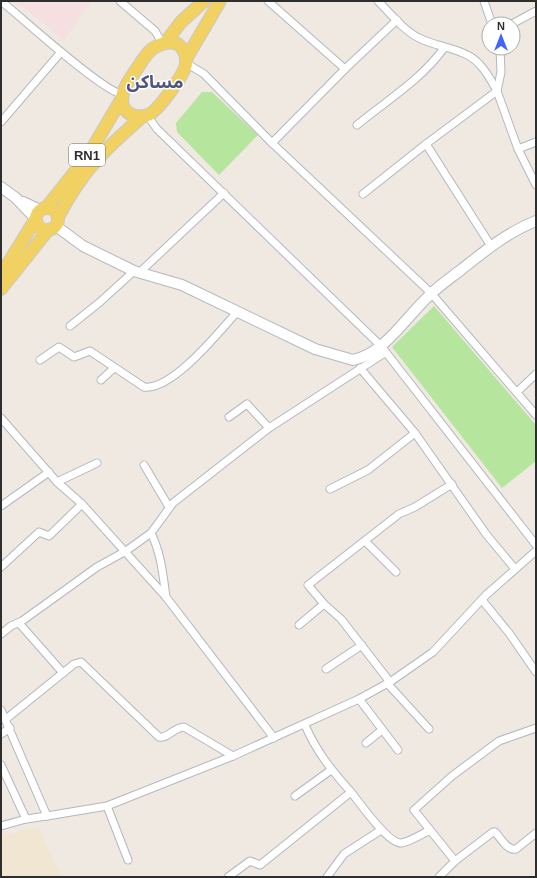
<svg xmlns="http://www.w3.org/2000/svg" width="537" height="878" font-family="Arial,'Noto Sans Arabic',sans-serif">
<rect width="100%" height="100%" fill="#efe9e1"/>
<path fill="#f0e6d1" d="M35,827L39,829L61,877H1V836Z"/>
<path fill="#f5dfe0" d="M12,1H91L64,40L22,6L20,7Z"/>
<g fill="#b6e59e">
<path d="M202,92H212L258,135L219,175L177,132L176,123Z"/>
<path d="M434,306L536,425V461L502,488L392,347Z"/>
</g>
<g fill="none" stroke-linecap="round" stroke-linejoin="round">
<defs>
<g id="street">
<path d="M1,1C19,15 106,95 123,94"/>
<path d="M120,1L155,31L163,44"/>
<path d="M268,1L345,69"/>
<path d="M378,1C390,13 403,30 419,38C438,48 466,48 480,65C487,72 492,82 497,91L426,144L491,246"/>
<path d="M484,1L492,24"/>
<path d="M512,24L536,11"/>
<path d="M500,48L501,72L497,91L518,149L536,185"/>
<path d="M186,63L204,74L272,143L431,293L536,415"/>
<path d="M147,115L157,129L381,346L536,545"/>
<path d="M1,122L61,52"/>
<path d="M357,125C386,101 421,80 444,48"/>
<path d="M272,143L345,69L397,20"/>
<path d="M518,149L536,142"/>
<path d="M363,194L426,144"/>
<path d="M139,273L224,193"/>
<path d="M70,326L100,302L134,271"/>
<path d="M40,360L59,347L74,357L90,351L144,387C172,391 219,332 237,312"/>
<path d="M360,368L415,433L486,534L515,569"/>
<path d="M101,380L114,368"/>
<path d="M517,392L536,374"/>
<path d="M229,417L247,404L269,428"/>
<path d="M1,418L57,482L82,504L166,597L274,738"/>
<path d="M144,465L169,507"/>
<path d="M57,482L97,463"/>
<path d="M330,489L368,470L415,433"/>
<path d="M1,506L49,472"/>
<path d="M151,533C161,553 163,575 166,597"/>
<path d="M365,541L396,572"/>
<path d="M1,567L39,532L49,536L82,504"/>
<path d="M482,600L509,633L536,672"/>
<path d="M324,604L308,585L399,514L415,507L452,484"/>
<path d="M19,623L63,673"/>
<path d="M299,625L324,604L341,619L390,682"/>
<path d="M1,634L11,626L22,621L97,567L126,551L151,533L173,503L269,428L386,352"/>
<path d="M326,669L362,645"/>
<path d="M387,683L429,729"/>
<path d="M359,699L398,750"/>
<path d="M1,710L47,816L26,819L1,826"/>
<path d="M6,719L74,664L81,662L159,737C168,739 174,727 184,727L233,756"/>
<path d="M305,725C316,751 332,771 351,792"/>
<path d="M1,734L10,728"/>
<path d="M366,743L382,730"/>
<path d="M1,765L26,819"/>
<path d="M295,796L331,770"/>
<path d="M107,806L128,860"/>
<path d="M47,816L107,806L233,756L359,699L390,682L433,652L486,595L536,551"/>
<path d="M455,861L414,810L452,776L499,741L536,728"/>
<path d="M228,877L250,861L260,865L351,792C359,802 389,845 402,843C411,841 422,834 430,830"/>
<path d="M327,877L344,854L381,830"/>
<path d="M439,877L455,861L493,832H495C501,838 507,851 516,849L536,833"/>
</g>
<g id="secondary">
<path d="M1,187L16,198L35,218"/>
<path d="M23,202L40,210"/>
<path d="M56,226L83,246L134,271L182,285L315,349L353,360C386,353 407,315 431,294C440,285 452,277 462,269C486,250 508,232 536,221"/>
</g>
<g id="primary">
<path d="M165,43C171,42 177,42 181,47C185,51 187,59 186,64C184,75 158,111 148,115C143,117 136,117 130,114C111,102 130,79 138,67C142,61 146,54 151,50C155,46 160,45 165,43Z"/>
<path d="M165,43L181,22L204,1"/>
<path d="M186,59L220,1"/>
<circle cx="47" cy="219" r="11"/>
<path d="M46,208L89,154L122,98"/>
<path d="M58,217C82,171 104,150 143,116"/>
<path d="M1,275L35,220"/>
<path d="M1,289L48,230"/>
</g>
</defs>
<use href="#street" stroke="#b4b7c1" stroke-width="9"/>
<use href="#secondary" stroke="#b4b7c1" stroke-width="12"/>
<use href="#primary" stroke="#c9c9c9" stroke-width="14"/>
<use href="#street" stroke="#fff" stroke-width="7"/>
<use href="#secondary" stroke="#fff" stroke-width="10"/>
<use href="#primary" stroke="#f2d163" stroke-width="12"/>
</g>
<g text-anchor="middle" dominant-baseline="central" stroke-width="3" stroke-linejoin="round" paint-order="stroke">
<rect fill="#fff" stroke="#6d6d6d" stroke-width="1" x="69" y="144" width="36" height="22" rx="3"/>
<g font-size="13" font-weight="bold" fill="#2e2e2e">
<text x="87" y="155">RN1</text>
</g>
<g font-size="18" font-weight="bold" fill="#4d5680" stroke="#fff">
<text x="155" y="82">مساكن</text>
</g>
</g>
<rect width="537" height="878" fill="none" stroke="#2e2e2e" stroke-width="4"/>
<g transform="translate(501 36)"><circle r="19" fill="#ffffff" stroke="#ababab"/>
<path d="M0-3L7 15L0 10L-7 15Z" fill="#4264fb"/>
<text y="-6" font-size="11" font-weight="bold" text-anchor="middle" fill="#2e2e2e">N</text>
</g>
</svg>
